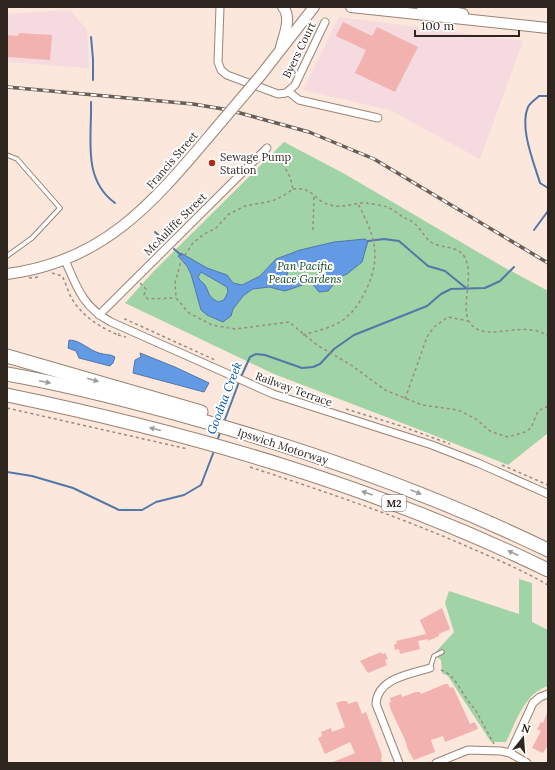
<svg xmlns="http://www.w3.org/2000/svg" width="555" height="770" font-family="Lora,serif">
<rect width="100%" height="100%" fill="#fbe7db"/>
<g fill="#f5dadf">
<path d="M70,10L87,30L89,68L7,62V14Z"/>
<path d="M339,17L523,41L480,159L390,110L303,90Z"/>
</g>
<g fill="#a0d3a6">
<path d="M284,142L343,173L500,265L548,291V433L508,465L428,433L274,374L125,303L154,271Z"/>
<path d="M519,579L532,583V622L548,630V686C524,694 517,720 506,742H491L448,676L442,673L441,660L434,654L454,632L445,603L449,591L519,614Z"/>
</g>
<g fill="#629ae4" stroke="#5377a9" fill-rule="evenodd">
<path d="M365,239L368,241L362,262L347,274L340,277L328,291L319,292L311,282L285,291L269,287L253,289L244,295L233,309L231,316L223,322L207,315L201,310L191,274L187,266L178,256L181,253L207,268L227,275L233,283L242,285L260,276L276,259L300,250L334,242ZM316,261H323L328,269L323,275L292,277L287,275L288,270L307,267ZM201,272L227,287L228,292L224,300L218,302C208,296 210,295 206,287C204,282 200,282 198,277Z"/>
<path d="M69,340C80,340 89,350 99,353C105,355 111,354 115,357L113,363L110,366L79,358L76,351L68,348Z"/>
<path d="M140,353L175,367L209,383L204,392L133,373L135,360L141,357Z"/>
</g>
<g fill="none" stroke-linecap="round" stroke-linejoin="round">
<g stroke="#5377a9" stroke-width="2">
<path d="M91,37L93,59V80"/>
<path d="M548,96H539C536,99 530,103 528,107C519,127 534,163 540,183L548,188"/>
<path d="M91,102C92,138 82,179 115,203"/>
<path d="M534,230L548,211"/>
<path d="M155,232L165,241"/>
<path d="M368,241L384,239L399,241L428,266L445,271L466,288"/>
<path d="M174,249L181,255"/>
<path d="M241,377L250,357L256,354L265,355L302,368L313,367L320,364L334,349L354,335L427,306L441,294L451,289L485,288L500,281L514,267"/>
<path d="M224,422L239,382"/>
<path d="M217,441L221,430"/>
<path d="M7,472L32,476L73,488L119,510H142L156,502L184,495L201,485L214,451"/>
</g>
</g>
<g fill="#f2b2af">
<path d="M343,22L372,36L377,27L418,47L395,92L355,73L366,50L336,36Z"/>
<path d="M19,33L52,35L50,60L7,57V35L18,36Z"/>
<path d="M442,608L450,629L439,634V636L428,641V639L418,641L420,649L400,654L399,649L395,650L394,644H397L396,641L426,634L420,620Z"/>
<path d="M381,652L382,654L385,653L388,659L385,660L387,665L368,673L360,661Z"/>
<path d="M445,684H448L450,688L453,687L470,724L475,722L478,729L445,742L443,736L431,740L435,752L414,760L408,750L405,740L391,710L389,703L391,702L390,698L401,694L402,697L416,692H420L421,694Z"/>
<path d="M342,701H347L348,704L357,701L362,714L366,712L382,755L381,759L382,763H331L355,753L350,742L325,754L318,738L322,736L321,732L331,728L332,732L345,727L336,703Z"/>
<path d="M548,711V745L543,753L532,748L541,731L537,729L541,722L543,723Z"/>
</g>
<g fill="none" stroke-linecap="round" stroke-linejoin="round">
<defs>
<g id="lane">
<path d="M7,155L17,159L60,208L32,238L7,256"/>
<path d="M430,668L434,656L442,652"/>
</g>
<g id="street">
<path d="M220,7L218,62L221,70L227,75L278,94L286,93L295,85L325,22"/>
<path d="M289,92L299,100L378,118"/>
<path d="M65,260C77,288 83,307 111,322L273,394L432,445L478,463L548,494"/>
<path d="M99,315L267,148"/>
<path d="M510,753L533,703L540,697L548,694"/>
<path d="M399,763L376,704C377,678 411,674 430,668"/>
<path d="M436,763L468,750L501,751L510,753L527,763"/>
</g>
<g id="secondary">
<path d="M351,7L548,28"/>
<path d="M422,7L463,14"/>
<path d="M281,47C284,35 292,18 283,7"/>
<path d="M261,75L314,7"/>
<path d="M7,274C110,261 159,195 222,121"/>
</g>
<g id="highway">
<path d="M7,356L201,412"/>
<path d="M7,374C63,384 119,398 174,413C303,448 428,492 548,550"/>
<path d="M7,395C195,434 375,486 548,570"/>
</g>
</defs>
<use href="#lane" stroke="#9a8375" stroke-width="5.5"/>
<use href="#street" stroke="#9a8375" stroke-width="9"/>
<use href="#secondary" stroke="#9a8375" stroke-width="12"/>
<use href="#highway" stroke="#9a8375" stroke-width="15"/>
<g stroke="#9a8b82" stroke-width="1.5" stroke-dasharray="3 3" stroke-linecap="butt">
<path d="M277,153L290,177L293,189L283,196L272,201L245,206L229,214L215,229L204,234L193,243L181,261L175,283L176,298L189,313L212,325L235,329L289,322L317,345L351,365L385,390L422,405L458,410L476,419L490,431L498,434L508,437L525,432L531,428L538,411L548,406"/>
<path d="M293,189C313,186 314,201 330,205C344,209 354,202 366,203C372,204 381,205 387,207C393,209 399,215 405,218C408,220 413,221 415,224C421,229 425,238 431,242C441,249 457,245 464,256C477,278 455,315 475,328C493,340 525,320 548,336"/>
<path d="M313,230L314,194"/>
<path d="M52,273L62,276C66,283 68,292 72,299C83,317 100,327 118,335L119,333"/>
<path d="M29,278L39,277"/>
<path d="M140,283L146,289L144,295L148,299L176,298"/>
<path d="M125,320V319L215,360"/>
<path d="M118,335L126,337"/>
<path d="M303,335C316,331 332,328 343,320C354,312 361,301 367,288C382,256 374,234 358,204"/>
<path d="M268,383L279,388"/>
<path d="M405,399L427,337L434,327L448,317L468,321"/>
<path d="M7,408L188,449"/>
<path d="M346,409L401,426L450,444"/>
<path d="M502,465L548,485"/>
<path d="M250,467C323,491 395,515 466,546C494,558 522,570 548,585"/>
<path d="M441,670C457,675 462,697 475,709L494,744"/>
</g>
<use href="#lane" stroke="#fff" stroke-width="3.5"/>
<use href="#street" stroke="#fff" stroke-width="7"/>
<use href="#secondary" stroke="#fff" stroke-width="10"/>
<use href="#highway" stroke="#fff" stroke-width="13"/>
<defs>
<path id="rail" d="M7,87L193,104L229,110L309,132L374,159L548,263"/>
</defs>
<use href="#rail" stroke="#695d55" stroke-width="3.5"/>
<use href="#rail" stroke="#fff" stroke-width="2" stroke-dasharray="6" stroke-linecap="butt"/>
<defs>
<path id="secondary-bridge" d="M222,121L261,75"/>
</defs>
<use href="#secondary-bridge" stroke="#9a8375" stroke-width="12" stroke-linecap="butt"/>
<use href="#secondary-bridge" stroke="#fff" stroke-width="10"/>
</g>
<defs><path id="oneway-solid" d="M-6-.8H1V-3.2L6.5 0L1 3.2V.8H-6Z"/></defs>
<g fill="#a19d9b">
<use href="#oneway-solid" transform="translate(93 380) rotate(16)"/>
<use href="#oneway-solid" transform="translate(45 382) rotate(12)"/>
<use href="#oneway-solid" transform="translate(155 429) rotate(-166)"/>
<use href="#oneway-solid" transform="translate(416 492) rotate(22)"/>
<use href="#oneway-solid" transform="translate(367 493) rotate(-160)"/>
<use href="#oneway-solid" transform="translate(513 553) rotate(-155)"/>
</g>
<circle fill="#b52815" stroke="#fff" stroke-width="1.5" cx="212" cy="163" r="4"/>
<g text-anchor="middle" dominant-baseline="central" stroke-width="4" stroke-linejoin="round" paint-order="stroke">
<rect fill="#fff" stroke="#6d6763" stroke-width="1" x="382" y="495" width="24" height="16" rx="3"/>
<g font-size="10" font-weight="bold" fill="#2f2620">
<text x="394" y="503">M2</text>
</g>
<g font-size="11" fill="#2f2620" stroke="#fff">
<text transform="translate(299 50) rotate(-64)">Byers Court</text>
<text transform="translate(172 160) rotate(-49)">Francis Street</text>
<text transform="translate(175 224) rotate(-45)">McAuliffe Street</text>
<text transform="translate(294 389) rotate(20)">Railway Terrace</text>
<text transform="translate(283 446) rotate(18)">Ipswich Motorway</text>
</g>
<g font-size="11" fill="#2f2620" stroke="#fff" text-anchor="start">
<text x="220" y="157">Sewage Pump<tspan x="220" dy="13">Station</tspan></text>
</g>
<g font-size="11" font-style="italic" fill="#074419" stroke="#fff">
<text x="305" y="266">Pan Pacific<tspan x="305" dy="13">Peace Gardens</tspan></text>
</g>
<g font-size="12" font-style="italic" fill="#0155ab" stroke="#fff">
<text transform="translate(224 398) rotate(-69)">Goodna Creek</text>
</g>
</g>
<rect width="555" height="770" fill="none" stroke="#2f2620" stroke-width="16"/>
<g transform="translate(523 738) rotate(17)" stroke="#ffffff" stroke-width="3" paint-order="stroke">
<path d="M0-3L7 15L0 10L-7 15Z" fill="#2f2620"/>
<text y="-6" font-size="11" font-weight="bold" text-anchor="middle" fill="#2f2620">N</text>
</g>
<path d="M415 30v6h104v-6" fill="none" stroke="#2f2620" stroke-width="2"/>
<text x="421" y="30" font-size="12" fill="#2f2620" stroke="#ffffff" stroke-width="3" paint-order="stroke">100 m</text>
</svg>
